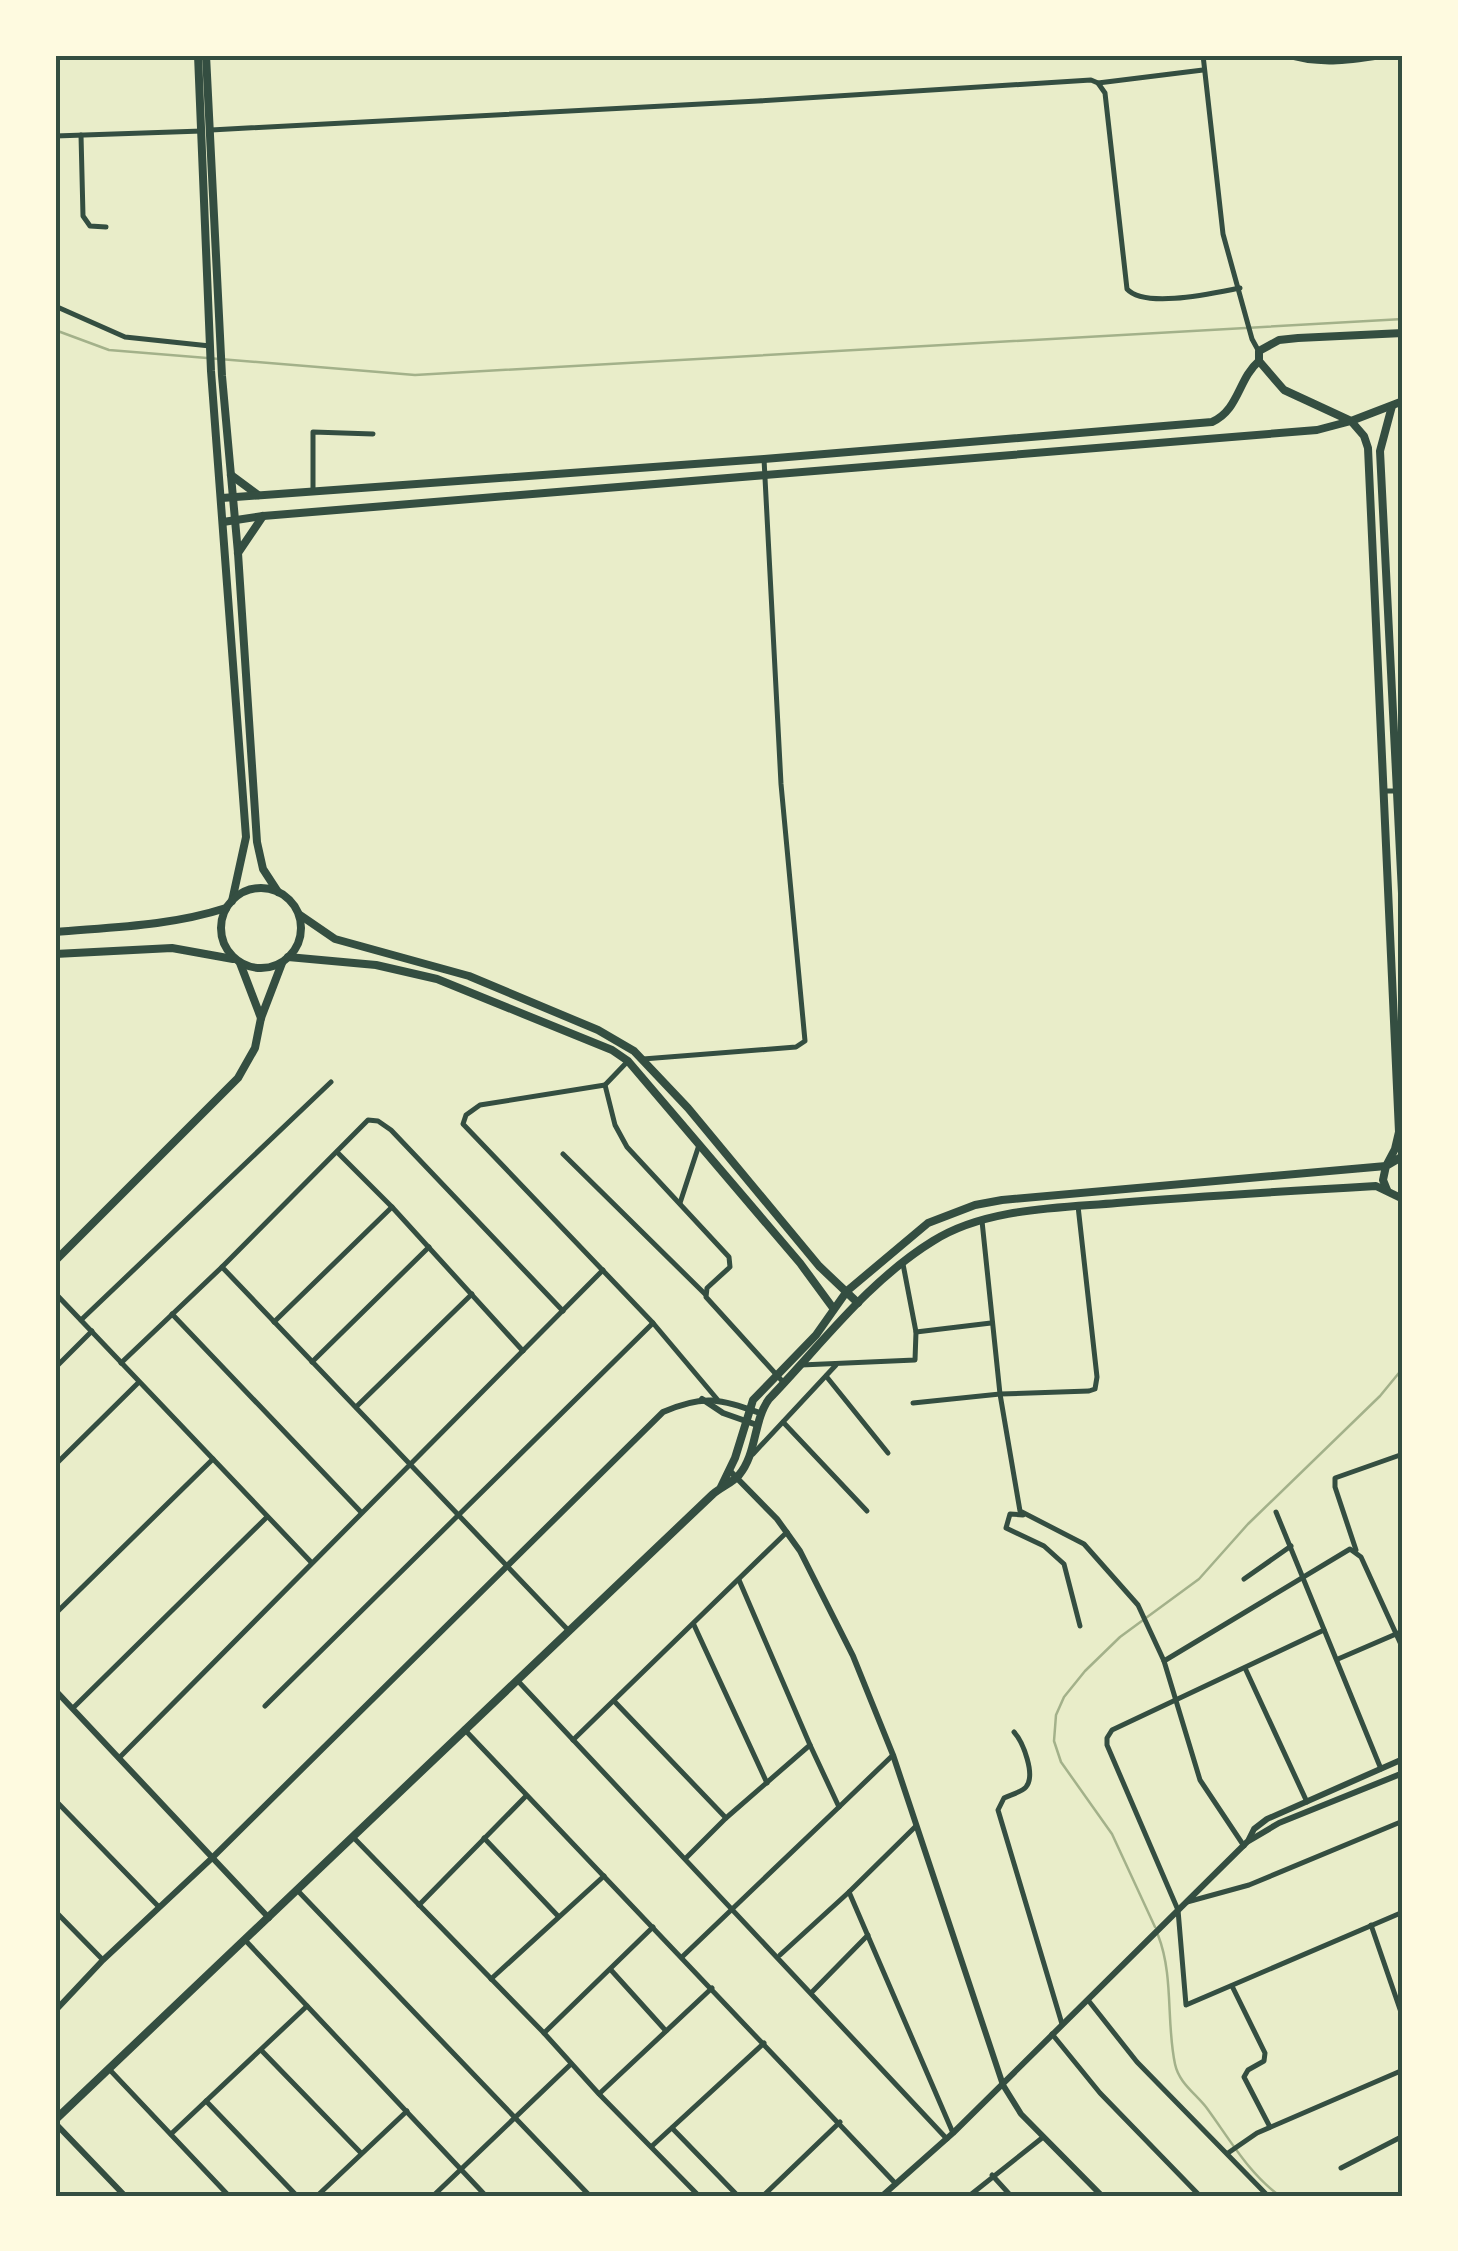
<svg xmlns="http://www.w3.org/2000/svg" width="1458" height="2251" font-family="'PT Sans',sans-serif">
<rect width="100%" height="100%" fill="#e9edc9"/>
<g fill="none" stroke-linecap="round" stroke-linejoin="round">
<g stroke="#a3b18a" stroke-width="2.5">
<path d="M55,330L109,350L415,375L1403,319"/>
<path d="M1155,1927L1112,1834L1061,1762L1054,1741L1056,1715L1064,1697L1085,1671L1120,1637L1199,1579L1248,1524L1380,1396L1403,1368"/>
<path d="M1158,1935C1174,1976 1166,2022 1175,2064C1179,2083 1195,2093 1206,2107C1229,2138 1248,2173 1280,2196"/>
</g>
<g stroke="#344e41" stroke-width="5">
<path d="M1203,55L1223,234L1252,339L1258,350"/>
<path d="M1285,55C1319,67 1355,61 1389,55"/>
<path d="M1098,83L1203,70"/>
<path d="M211,130L758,101L1091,80L1098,83L1105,93L1127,289C1145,309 1214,293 1240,288"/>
<path d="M81,135L83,216L90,226L106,227"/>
<path d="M55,136L202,131"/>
<path d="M55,193L57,136"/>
<path d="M55,306L125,337L210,346"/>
<path d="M313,491V432L373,434"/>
<path d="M1385,791H1403"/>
<path d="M643,1059L796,1047L805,1041L781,784L764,459"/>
<path d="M628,1061L605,1085L615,1125L627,1147L729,1257L730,1267L707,1288L706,1297L784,1383"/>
<path d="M605,1085L480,1105L466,1115L463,1124L653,1323L717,1399"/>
<path d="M337,1152L392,1207L523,1351"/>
<path d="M563,1154L705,1294"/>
<path d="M680,1203L699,1145"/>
<path d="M982,1221L1000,1394L1089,1391L1095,1389L1097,1377L1078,1206"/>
<path d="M55,1293L311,1562"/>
<path d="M563,1311L391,1130L378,1121L368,1120L222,1267L569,1631"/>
<path d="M172,1314L360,1511"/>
<path d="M81,1320L331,1082"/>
<path d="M274,1322L392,1207"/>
<path d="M916,1332L991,1323"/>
<path d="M312,1362L429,1247"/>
<path d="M121,1363L222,1267"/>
<path d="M801,1365L915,1360L916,1332L903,1264"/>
<path d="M55,1368L92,1331"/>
<path d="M826,1376L888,1453"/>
<path d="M913,1403L1000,1394L1020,1511L1084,1544L1138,1605L1164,1661L1200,1780L1244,1846"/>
<path d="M356,1407L472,1294"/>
<path d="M783,1422L867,1511"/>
<path d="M753,1454L836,1365"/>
<path d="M55,1465L138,1383"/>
<path d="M1276,1512L1381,1769"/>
<path d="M1023,1515L1010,1514L1006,1528L1044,1546L1064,1564L1080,1626"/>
<path d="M1356,1550L1335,1487V1478L1403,1454"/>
<path d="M1244,1579L1291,1546"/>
<path d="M739,1580L810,1745"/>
<path d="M55,1614L213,1459"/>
<path d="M694,1625L767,1783"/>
<path d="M1324,1630L1112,1730L1107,1738V1745L1178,1910L1186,2005L1403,1912"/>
<path d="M1338,1659L1403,1631"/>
<path d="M1164,1661L1350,1549L1361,1557L1403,1649"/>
<path d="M1245,1668L1307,1802"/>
<path d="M517,1680L947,2139"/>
<path d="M614,1701L726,1818L810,1745L839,1807L893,1755"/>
<path d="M265,1706L653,1323"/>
<path d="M73,1708L267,1517"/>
<path d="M464,1729L896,2184"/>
<path d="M1014,1732C1023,1742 1036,1775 1026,1787C1022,1792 1010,1795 1004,1798L998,1810L1062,2024"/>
<path d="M573,1740L787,1532"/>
<path d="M119,1758L603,1270"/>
<path d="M55,1800L158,1906"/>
<path d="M353,1837L544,2033L599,2094L712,1988"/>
<path d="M484,1838L558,1916"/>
<path d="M686,1858L726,1818"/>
<path d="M298,1891L590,2196"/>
<path d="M849,1892L916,1826"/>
<path d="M1187,1902L1249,1885L1403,1821"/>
<path d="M419,1905L526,1796"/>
<path d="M55,1911L103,1960"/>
<path d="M1371,1925L1403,2018"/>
<path d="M245,1940L486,2196"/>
<path d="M780,1955L849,1892L953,2133"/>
<path d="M682,1957L839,1807"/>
<path d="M611,1970L666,2031"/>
<path d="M491,1979L604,1876"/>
<path d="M1232,1986L1265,2053L1264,2061L1248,2070L1244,2077L1270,2127"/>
<path d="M812,1992L868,1935"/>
<path d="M1088,2000L1137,2062L1268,2196"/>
<path d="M544,2033L653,1927"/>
<path d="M1052,2034L1100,2093L1200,2196"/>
<path d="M262,2051L361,2153"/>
<path d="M109,2069L229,2196"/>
<path d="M600,2095L699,2196"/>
<path d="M206,2101L297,2196"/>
<path d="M672,2128L738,2196"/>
<path d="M171,2134L307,2006"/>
<path d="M652,2146L764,2043"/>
<path d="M1228,2153L1257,2133L1403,2070"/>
<path d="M1341,2168L1403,2136"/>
<path d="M992,2175L1011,2196"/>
<path d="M317,2196L407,2111"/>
<path d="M433,2196L571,2064"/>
<path d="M763,2196L840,2122"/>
<path d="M969,2196L1042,2138"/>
</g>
<g stroke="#344e41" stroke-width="6">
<path d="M702,1399L723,1413L757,1425"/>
<path d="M730,1471L777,1519L800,1551L853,1656L893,1755L1003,2085L1021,2114L1102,2196"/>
<path d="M55,1690L269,1918"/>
<path d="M1248,1841L1254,1829L1267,1819L1403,1759"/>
<path d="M55,2011L103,1960L211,1859L663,1412C704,1394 719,1399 760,1413"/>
<path d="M55,2123L125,2196"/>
<path d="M882,2196L953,2133L1247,1842L1279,1823L1403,1773"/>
</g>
<g stroke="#344e41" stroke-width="8">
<path d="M198,55L211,371L246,837L232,901"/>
<path d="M206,55L222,376L238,553L257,842L263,869L278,892"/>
<path d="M1403,333L1298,338L1279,340L1259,351V361L1284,390L1351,421L1403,401"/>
<path d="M1392,406L1380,451L1403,913"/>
<path d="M231,475L258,495"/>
<path d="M222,498L764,459L1212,422C1239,410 1238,379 1259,361"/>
<path d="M223,522L263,516L1317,430L1351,421L1364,436L1368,448L1399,1132L1395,1149L1386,1166L1002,1200L975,1205L928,1223L847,1291L816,1335L753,1400L735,1458L721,1487"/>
<path d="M238,553L263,516"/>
<circle cx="261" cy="928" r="40"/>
<path d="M300,915L335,939L469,976L598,1030L634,1051L688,1108L819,1266L858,1303"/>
<path d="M55,932C114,927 170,926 226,908"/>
<path d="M55,954L172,948L233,959"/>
<path d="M288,957L376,965L437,979L612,1050L628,1061L800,1263L833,1308"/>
<path d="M240,963L261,1018"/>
<path d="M1387,1190L1383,1180L1386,1166L1403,1156"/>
<path d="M55,1261L238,1078L255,1048L261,1018L282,963"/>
<path d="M55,2120L713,1494C721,1487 732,1483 739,1475C757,1454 753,1421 769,1399C821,1345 868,1281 933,1241C985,1208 1058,1208 1117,1203C1203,1196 1289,1191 1376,1186L1403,1199"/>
</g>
</g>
<rect width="1458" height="2251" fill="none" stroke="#fefae0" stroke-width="115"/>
<rect x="58" y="58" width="1342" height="2136" fill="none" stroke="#344e41" stroke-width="4"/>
</svg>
